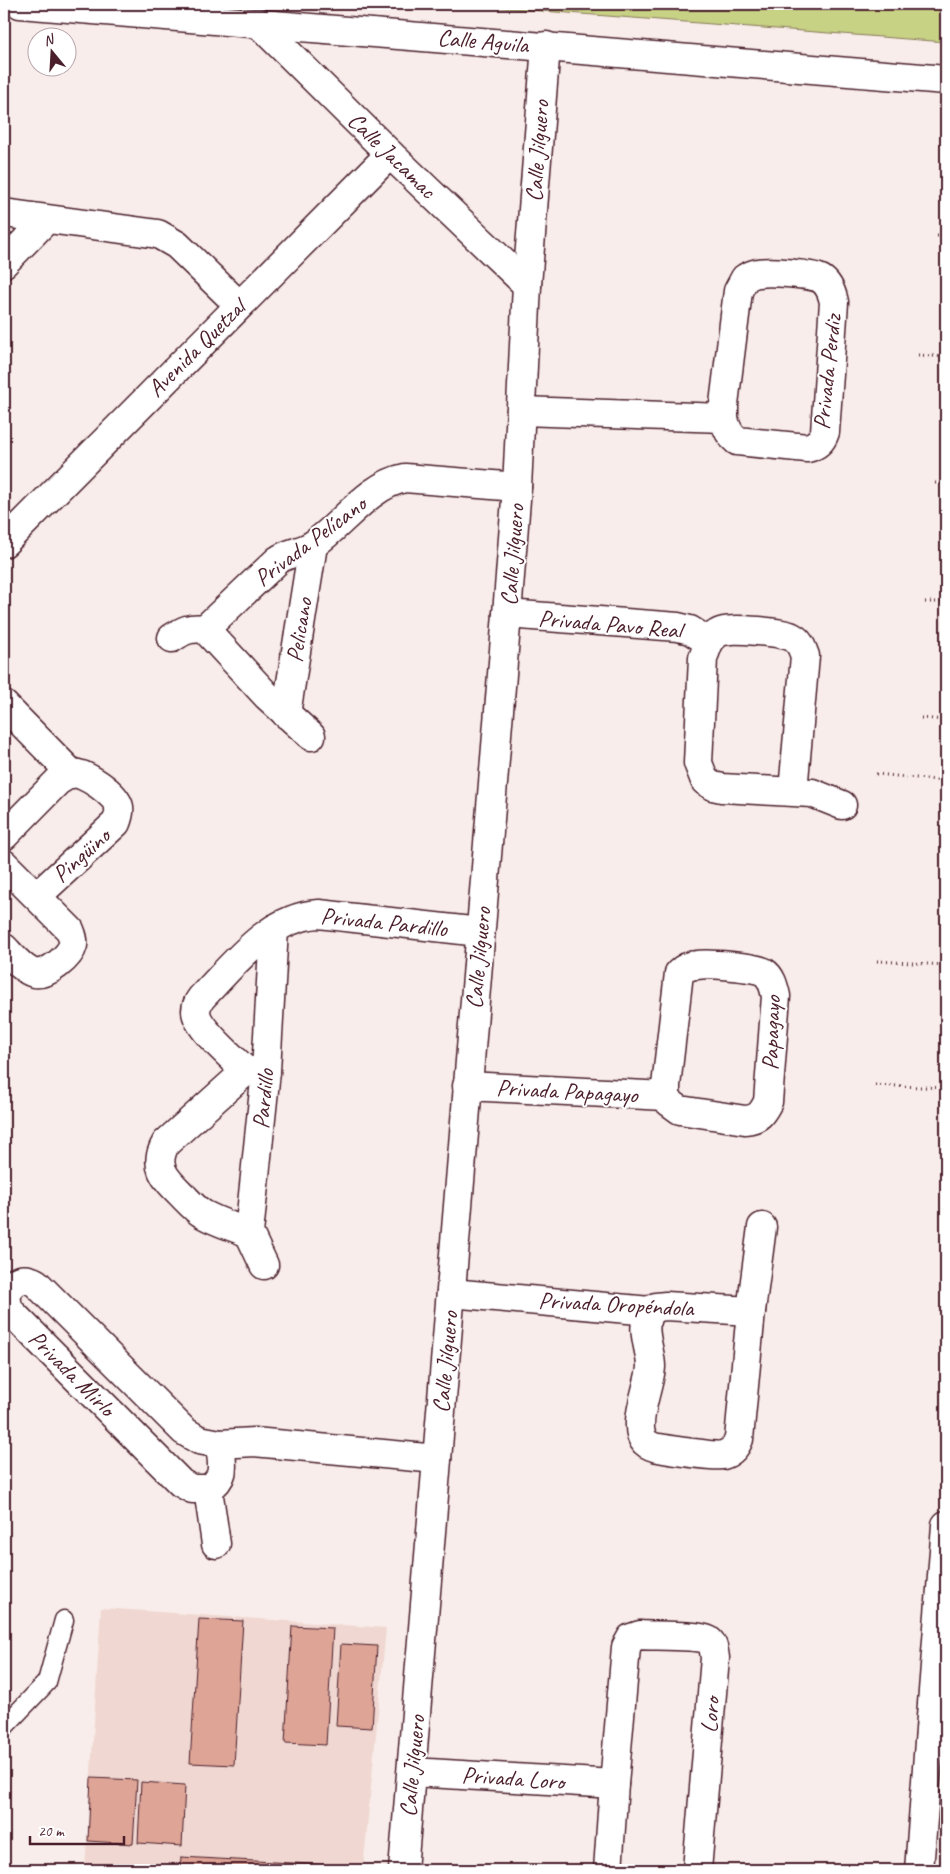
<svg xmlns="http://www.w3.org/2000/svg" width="950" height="1874" font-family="Caveat,sans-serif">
<rect width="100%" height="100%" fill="#f8edea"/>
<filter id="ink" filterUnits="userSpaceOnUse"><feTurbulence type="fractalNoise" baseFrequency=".02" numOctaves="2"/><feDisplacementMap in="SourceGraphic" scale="10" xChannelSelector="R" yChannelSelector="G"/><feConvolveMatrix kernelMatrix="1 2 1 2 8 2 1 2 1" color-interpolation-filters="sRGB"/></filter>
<g filter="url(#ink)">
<path fill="#f0d7d1" d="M101,1608L386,1628L363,1870H85Z"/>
<path fill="#c7d285" stroke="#887858" d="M451,4H946V42Z"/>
<g fill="#dea597" stroke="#4a1f2b">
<path d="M199,1619L243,1621L234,1765L190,1763Z"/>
<path d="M292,1626L333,1628L326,1745L285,1743Z"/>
<path d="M341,1644L377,1646L372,1728L336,1726Z"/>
<path d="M91,1778L137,1780L133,1844L88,1841Z"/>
<path d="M141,1782L185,1785L182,1846L138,1843Z"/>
<path d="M181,1857L329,1865V1870H180Z"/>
</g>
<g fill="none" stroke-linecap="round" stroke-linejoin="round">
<defs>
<path id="service" d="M4,1727L47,1682L64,1620"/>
<g id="minor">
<path d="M20,4L946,80"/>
<path d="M258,23L390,154L527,285"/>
<path d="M4,213L158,234L177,245L239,305"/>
<path d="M4,263L46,220"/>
<path d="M521,411L724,418C726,428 729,435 737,441L807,448C816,446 822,441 825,432L834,302C832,293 829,284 821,279C813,274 769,271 759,273C754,273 749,276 745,278L738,291L724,404V418"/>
<path d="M4,543L390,154"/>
<path d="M507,614L678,627L690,630L709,642C713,637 717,632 724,631C735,628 782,632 792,637C800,641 802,648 805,656L793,791"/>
<path d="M205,629L278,560C289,552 303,552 314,544C343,524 369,485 405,478L517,487"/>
<path d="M172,638C184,630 190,627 205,629L267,696L311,736"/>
<path d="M709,642L703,658L698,763L705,781L713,786L722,788L812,793L842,805"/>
<path d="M4,705L71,773C85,772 116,794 119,807C120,813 118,818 116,823L37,896"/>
<path d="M286,714L313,545"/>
<path d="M4,836L58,781L71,773"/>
<path d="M4,864L70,930C72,935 74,940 73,945C70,957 47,976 34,973C23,970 12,956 4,948"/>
<path d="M246,1071L166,1143C152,1167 166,1179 183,1196C189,1202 195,1209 203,1214C217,1222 234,1227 249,1233"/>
<path d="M266,1071H246C234,1059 196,1027 196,1011C196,1005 199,1001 202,997C235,963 269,917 319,914L480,932"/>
<path d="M467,1086L666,1096L669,1102L680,1110L745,1120C759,1119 762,1113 768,1102L776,996C774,988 772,977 764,972C755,967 707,963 697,965C689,965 684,968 679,973L666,1086V1096"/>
<path d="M264,1265L249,1233L266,1071L274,929"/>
<path d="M451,1293L650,1311L656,1307L666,1306L751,1311"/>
<path d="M650,1311C639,1328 651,1349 651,1367C650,1386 631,1426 645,1442C648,1445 655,1448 659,1448C669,1450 716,1457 723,1455C732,1452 736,1447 739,1439L751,1311L762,1227"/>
<path d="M208,1489H192L181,1483L10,1311C0,1292 16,1271 36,1283L184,1431L199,1440L220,1444L254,1442L437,1459"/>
<path d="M216,1544L208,1489C227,1477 222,1465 220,1444"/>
<path d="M412,1772L614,1784"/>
<path d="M403,1870L507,614L517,487L527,285L546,46"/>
<path d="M608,1870L614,1784L626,1647L631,1638L640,1635C653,1636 699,1635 708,1640C714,1644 714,1652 715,1658L697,1870"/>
<path d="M919,1870L946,1525"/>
</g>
</defs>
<use href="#service" stroke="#4a1f2b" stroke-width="21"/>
<use href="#minor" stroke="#4a1f2b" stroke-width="31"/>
<g stroke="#4a1f2b" stroke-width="3" stroke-dasharray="1 4" stroke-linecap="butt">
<path d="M937,236H946"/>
<path d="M918,355L946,357"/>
<path d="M935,483L946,484"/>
<path d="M925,602H946"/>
<path d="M921,718L946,720"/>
<path d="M876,774L946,781"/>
<path d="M877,961L946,965"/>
<path d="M875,1085L946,1088"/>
</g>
<use href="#service" stroke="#fff" stroke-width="18"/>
<use href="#minor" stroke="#fff" stroke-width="28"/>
</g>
</g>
<g text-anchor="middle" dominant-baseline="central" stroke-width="4" stroke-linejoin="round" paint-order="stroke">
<g font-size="24" fill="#4a1f2b" stroke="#fff">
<text transform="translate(483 41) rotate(5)">Calle Aguila</text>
<text transform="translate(537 151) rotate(-86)">Calle Jilguero</text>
<text transform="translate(392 155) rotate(44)">Calle Jacamac</text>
<text transform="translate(196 348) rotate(-45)">Avenida Quetzal</text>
<text transform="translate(827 372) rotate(-84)">Privada Perdiz</text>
<text transform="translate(310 541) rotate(-37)">Privada Pelícano</text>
<text transform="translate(512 555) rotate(-86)">Calle Jilguero</text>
<text transform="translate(610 624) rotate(5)">Privada Pavo Real</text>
<text transform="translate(299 630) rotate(-81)">Pelicano</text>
<text transform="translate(81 855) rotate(-42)">Pingüino</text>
<text transform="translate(384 922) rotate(6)">Privada Pardillo</text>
<text transform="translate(478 958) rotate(-85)">Calle Jilguero</text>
<text transform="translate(771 1033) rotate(-88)">Papagayo</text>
<text transform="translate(567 1091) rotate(3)">Privada Papagayo</text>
<text transform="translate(263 1099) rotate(-85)">Pardillo</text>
<text transform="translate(616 1304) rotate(3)">Privada Oropéndola</text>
<text transform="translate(445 1362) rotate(-85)">Calle Jilguero</text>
<text transform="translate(72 1373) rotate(45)">Privada Mirlo</text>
<text transform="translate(710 1715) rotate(-85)">Loro</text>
<text transform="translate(412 1766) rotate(-85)">Calle Jilguero</text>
<text transform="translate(513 1778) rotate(4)">Privada Loro</text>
</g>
</g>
<rect width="950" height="1874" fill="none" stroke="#fff" stroke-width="20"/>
<rect x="10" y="10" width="930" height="1854" fill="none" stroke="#4a1f2b" stroke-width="2" filter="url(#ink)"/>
<g transform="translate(52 52) rotate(342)"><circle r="24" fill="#ffffff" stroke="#b7a5aa"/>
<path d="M0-4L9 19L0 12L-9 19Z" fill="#4a1f2b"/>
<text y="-8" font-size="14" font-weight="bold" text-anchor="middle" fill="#4a1f2b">N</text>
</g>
<path d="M30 1836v8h94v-8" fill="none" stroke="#4a1f2b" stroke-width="2.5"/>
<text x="38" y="1836" font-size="15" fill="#4a1f2b" stroke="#ffffff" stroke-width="4" paint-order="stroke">20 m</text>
</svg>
